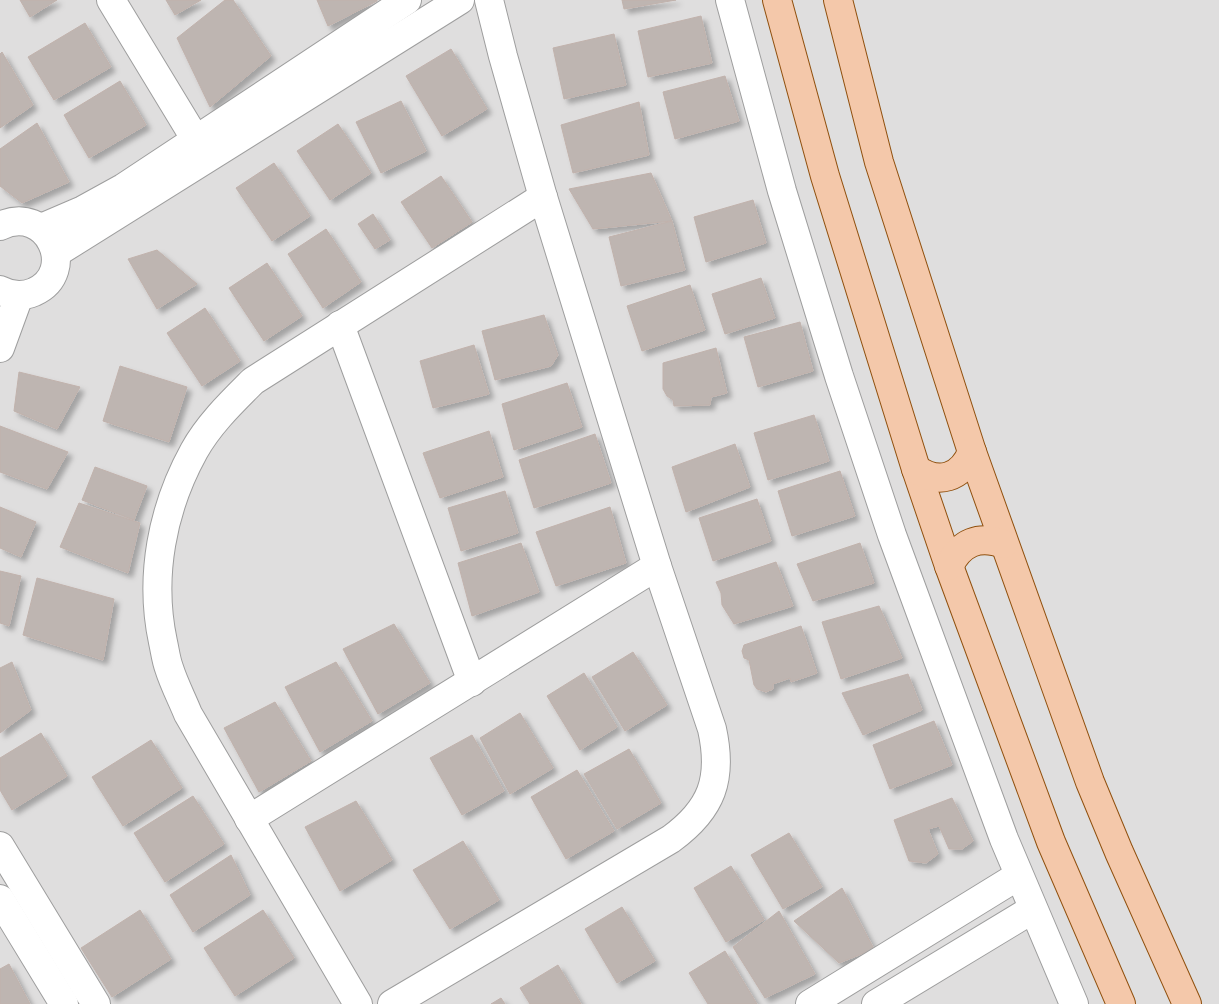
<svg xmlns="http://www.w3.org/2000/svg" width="1219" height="1004" font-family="'Source Sans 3',sans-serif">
<defs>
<filter id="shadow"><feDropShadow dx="4.5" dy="4.5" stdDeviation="2.5" flood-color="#0004"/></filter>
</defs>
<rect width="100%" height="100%" fill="#f0ece8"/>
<rect fill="#dfdede" x="0" y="0" width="1219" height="1004"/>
<g fill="#beb5b1" stroke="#c1b2ac" filter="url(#shadow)">
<path d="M20,0H57L30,17Z"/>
<path d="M166,0H201L175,15Z"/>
<path d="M225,0H233L271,56L210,107L177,38Z"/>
<path d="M317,0H377V1L328,26Z"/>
<path d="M622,0H676L624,9Z"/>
<path d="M701,16L712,63L648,77L638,31Z"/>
<path d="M85,23L111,67L54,100L28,57Z"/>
<path d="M614,34L626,85L564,99L553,48Z"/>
<path d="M451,49L487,109L442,136L406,76Z"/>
<path d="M2,52L33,105L0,128V54Z"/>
<path d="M725,76L739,121L675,139L663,92Z"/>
<path d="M120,81L146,125L89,158L64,115Z"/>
<path d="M401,101L426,151L381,173L356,122Z"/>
<path d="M639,102L649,155L573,173L561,125Z"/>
<path d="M37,123L69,182L22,203L0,186V149Z"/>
<path d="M338,124L371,173L330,200L297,151Z"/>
<path d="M274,163L310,216L272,241L236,188Z"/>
<path d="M651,173L672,221L593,229L569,189Z"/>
<path d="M441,176L472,222L432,248L401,202Z"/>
<path d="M753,200L766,243L706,262L694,217Z"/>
<path d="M373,214L390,240L375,249L358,224Z"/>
<path d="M672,221L685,270L621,286L609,237Z"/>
<path d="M326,229L361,282L323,308L288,254Z"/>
<path d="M157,250L197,284L157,309L128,259Z"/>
<path d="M267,263L302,316L264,341L229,288Z"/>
<path d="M761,278L775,318L725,334L712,294Z"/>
<path d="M690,285L705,330L642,351L627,306Z"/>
<path d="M205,308L240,361L202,386L167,333Z"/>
<path d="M544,315L558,355L551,366L495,380L482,331Z"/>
<path d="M800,322L813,371L758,387L744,337Z"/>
<path d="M474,345L489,394L433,408L420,361Z"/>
<path d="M716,348L727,393L711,397L710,405L674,406L673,400L667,396L663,389V363Z"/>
<path d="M120,366L187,387L169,442L103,421Z"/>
<path d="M19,372L80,387L57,429L14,411Z"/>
<path d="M567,383L582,427L514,450L502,404Z"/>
<path d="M814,415L829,461L768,480L754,433Z"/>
<path d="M0,426L68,452L47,489L0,472Z"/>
<path d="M489,431L503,477L440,498L423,453Z"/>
<path d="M595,434L611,483L534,508L519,460Z"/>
<path d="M735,444L750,487L686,512L672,467Z"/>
<path d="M95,467L147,486L134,520L82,500Z"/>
<path d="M840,471L855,516L792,536L778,491Z"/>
<path d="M505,491L518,533L461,551L448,508Z"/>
<path d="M757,499L771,541L713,561L699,518Z"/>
<path d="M79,503L140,523L128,573L60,547Z"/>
<path d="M0,507L36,522L21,557L0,548Z"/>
<path d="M610,507L626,563L556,586L536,532Z"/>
<path d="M521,543L539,592L472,616L458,563Z"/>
<path d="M860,543L874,583L813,601L797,564Z"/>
<path d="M776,562L793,606L734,624L722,605L721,593L716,582Z"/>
<path d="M0,571L21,576L9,626L0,623Z"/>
<path d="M37,578L114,599L103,660L23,635Z"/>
<path d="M879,606L902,658L841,679L822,622Z"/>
<path d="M394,624L430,683L378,714L343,649Z"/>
<path d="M801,626L817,673L791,682L790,678L773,684V689L766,692L757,689L754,685L749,660L744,658L742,651L744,645Z"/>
<path d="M633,652L667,705L625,731L592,677Z"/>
<path d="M12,662L31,710L0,733V668Z"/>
<path d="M336,662L372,721L320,752L285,687Z"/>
<path d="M584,673L617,727L580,750L547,696Z"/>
<path d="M908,674L922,710L863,735L842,693Z"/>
<path d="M275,702L311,761L259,792L224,728Z"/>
<path d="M520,713L553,768L510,794L480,738Z"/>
<path d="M934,721L952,765L890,789L873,745Z"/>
<path d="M41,733L67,776L12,810L0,790V758Z"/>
<path d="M472,735L504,791L462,815L430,758Z"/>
<path d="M151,740L182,788L123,826L92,777Z"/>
<path d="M629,749L661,803L617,829L584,774Z"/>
<path d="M577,770L614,831L566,859L531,797Z"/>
<path d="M193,796L224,844L165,882L134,833Z"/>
<path d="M952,798L973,841L962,849H949L939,826L928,829L938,854L926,863L909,861L894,820Z"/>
<path d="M356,801L392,860L340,891L305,827Z"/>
<path d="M789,833L822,887L783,909L751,855Z"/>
<path d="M463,841L499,900L450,929L413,870Z"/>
<path d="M231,855L250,895L193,932L170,895Z"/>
<path d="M731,866L764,920L726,942L694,888Z"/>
<path d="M842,888L874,949L839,963L794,921Z"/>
<path d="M622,907L655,961L617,983L585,929Z"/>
<path d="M140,910L171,959L112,997L81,948Z"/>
<path d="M263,910L294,958L235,996L204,948Z"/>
<path d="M779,911L815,974L765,998L733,947Z"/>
<path d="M725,951L757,1004H708L689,973Z"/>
<path d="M9,964L30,1004H0V969Z"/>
<path d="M558,965L581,1004H530L520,988Z"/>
<path d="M501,998L505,1004H491Z"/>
</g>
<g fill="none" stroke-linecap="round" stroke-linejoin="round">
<defs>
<g id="minor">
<path d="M111,0L196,140"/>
<path d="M730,0L782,191L839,376L892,535L1004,839L1074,1004"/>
<path d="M0,226C48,203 79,272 34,292C22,297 11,296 0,290"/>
<path d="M41,228L83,210L123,188L407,0"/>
<path d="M56,253L460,0"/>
<path d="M340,325L472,682"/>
<path d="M0,348L19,296"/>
<path d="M249,819L657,566"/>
<path d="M0,846L96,1004"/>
<path d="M0,899L64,1004"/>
<path d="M358,1004L188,714C182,699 174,684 169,668C166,660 165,651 163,642C149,577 162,509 194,451C209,424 232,402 253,381L543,197"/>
<path d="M392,1004L671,839C712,809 723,779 712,729L657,566L543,197L503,56L489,0"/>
<path d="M810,1004L1018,876"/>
<path d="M876,1004L1033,909"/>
</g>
<g id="major">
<path d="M777,0L825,176L916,469L949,566L1051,842L1121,1004"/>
<path d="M838,0L879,162L972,452L1090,782L1119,852L1187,1004"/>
<path d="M916,469C939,485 961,478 972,452"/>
<path d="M949,566C961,542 979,535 1004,544"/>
</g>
</defs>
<use href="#minor" stroke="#9e9e9e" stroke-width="30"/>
<use href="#major" stroke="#90500e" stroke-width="30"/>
<use href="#minor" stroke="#fff" stroke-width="28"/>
<use href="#major" stroke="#f4c8aa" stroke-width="28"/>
</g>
</svg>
